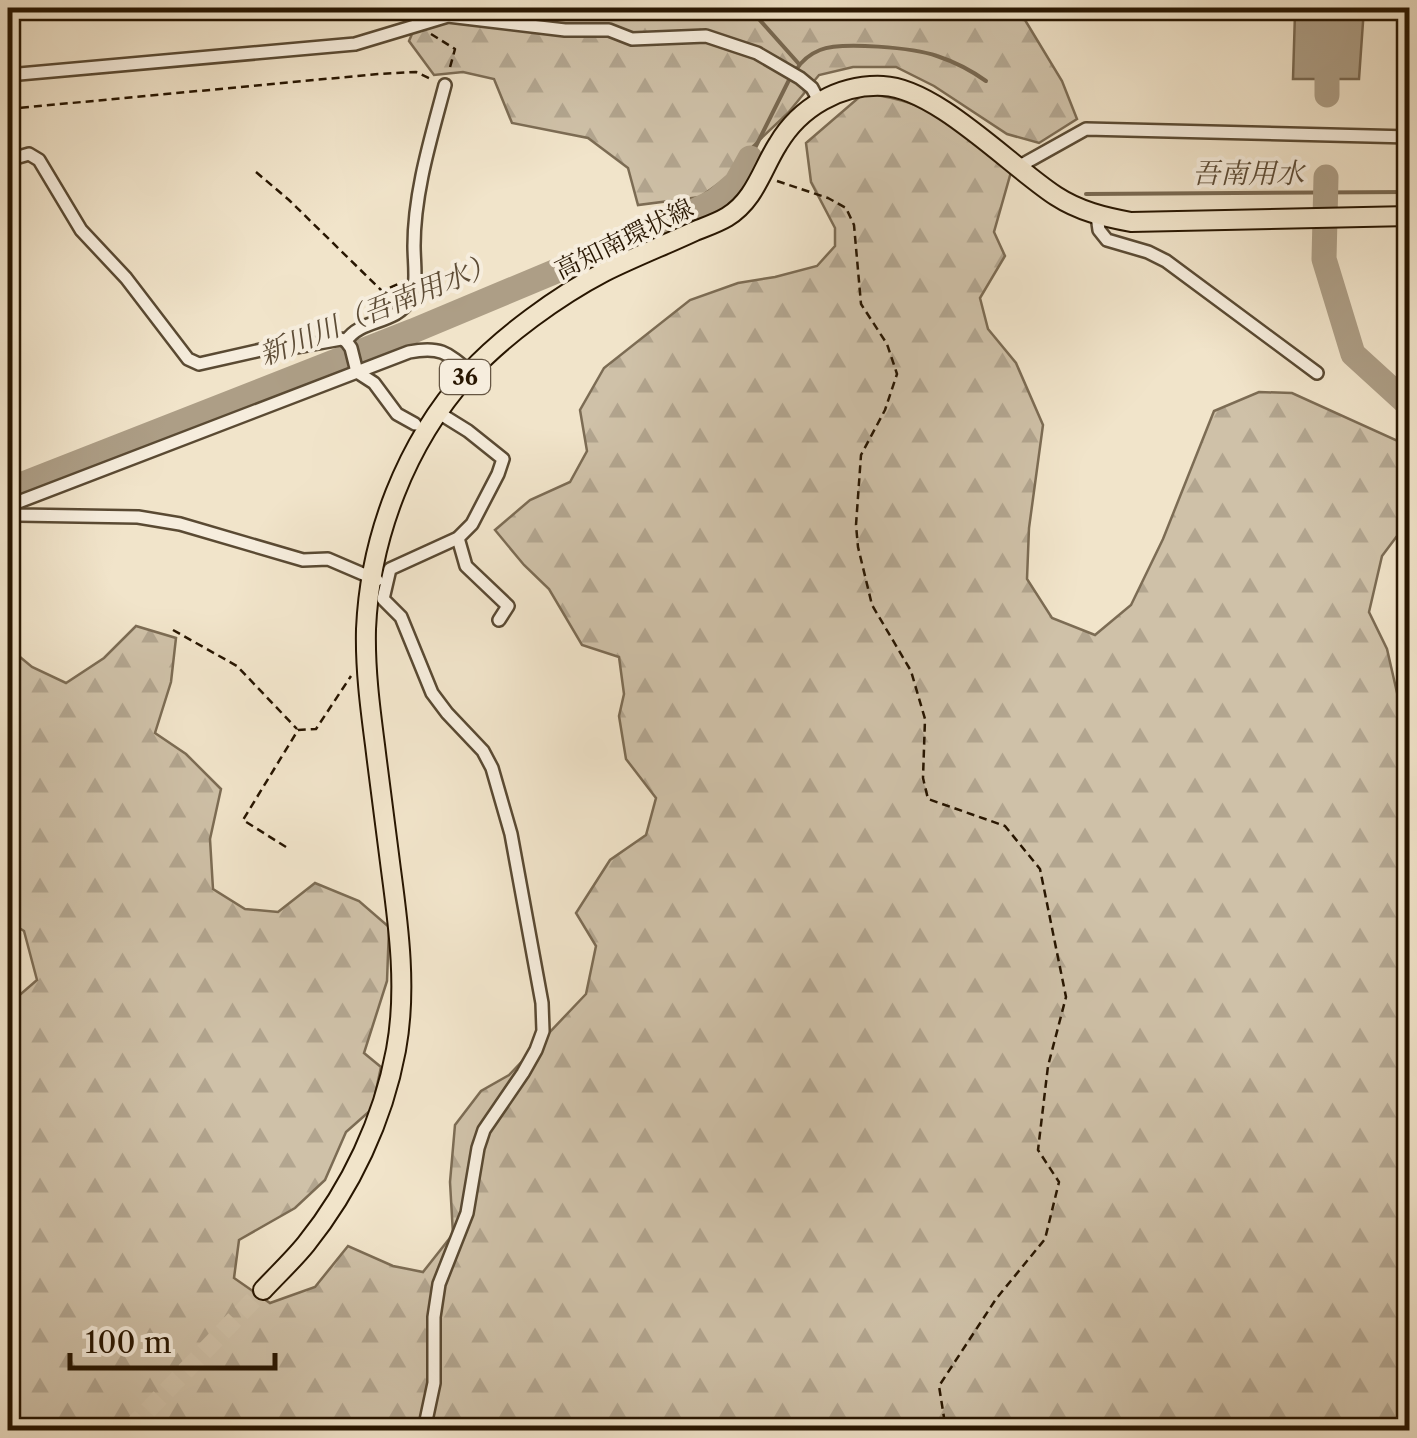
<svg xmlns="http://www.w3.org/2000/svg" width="1417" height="1438" font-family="'Libre Caslon Text','Noto Serif JP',serif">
<defs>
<pattern id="forest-firs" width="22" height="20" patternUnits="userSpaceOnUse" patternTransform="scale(2.5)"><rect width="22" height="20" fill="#cfc1a8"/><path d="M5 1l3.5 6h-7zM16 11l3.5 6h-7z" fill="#b2a58f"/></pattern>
</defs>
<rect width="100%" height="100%" fill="#f1e4ca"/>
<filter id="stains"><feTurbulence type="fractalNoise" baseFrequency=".002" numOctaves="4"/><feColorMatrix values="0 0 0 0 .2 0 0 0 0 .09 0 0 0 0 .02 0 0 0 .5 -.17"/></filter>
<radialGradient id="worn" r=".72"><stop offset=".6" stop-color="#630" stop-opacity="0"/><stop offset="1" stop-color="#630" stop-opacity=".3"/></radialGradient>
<g fill="url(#forest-firs)" stroke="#7c6c54" stroke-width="2.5">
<path d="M423,8H664L685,11L908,9L1025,20L1062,81L1077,119L1039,143L1007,134L934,86L896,67H853L819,75L788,113L752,147L732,174L700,197L638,205L628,168L588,138L512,123L494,79L463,72L434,75L409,41Z"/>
<path d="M864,93C893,97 923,104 948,121C969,135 988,156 1011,172L994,232L1005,256L980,298L988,329L1016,363L1043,425L1029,528L1027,579L1052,618L1095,635L1131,605L1163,539L1214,411L1259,392L1292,393L1409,446V520L1382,556L1369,612L1387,649L1398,697L1410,705L1409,1430H8V1005L37,980L24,931L8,921V647L32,667L66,683L104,658L136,626L176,638L171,682L155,733L186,754L221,789L210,839L213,889L245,909L278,912L315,883L359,901L389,927L387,981L364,1053L381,1067L372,1109L346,1132L325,1180L295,1208L239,1240L234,1278L270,1303L315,1287L348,1246L393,1266L423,1272L453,1234L450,1182L455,1125L481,1091L509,1075L586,994L596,946L576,913L610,860L646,835L656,798L626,759L619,716L624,694L619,657L582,645L549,589L524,565L495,530L530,500L570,482L587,451L580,410L604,368L690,300L738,283L775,277L817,266L835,246V228L811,182L806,143Z"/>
</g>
<path fill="#ad9e86" stroke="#786851" stroke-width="2.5" d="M1289,8H1364L1359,79H1293L1295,13Z"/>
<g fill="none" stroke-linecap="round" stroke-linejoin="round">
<g stroke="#786851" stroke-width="4">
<path d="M749,8L799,64"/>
<path d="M796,70C801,62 810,54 820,50C841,41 915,48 937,56C955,62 972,71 986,81"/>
<path d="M750,158L789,80"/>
<path d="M1086,194L1410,192"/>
</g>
<g stroke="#ad9e86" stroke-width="25">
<path d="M1327,95V8"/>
<path d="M1326,177L1324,259L1353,354L1410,406"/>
<path d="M8,490L413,331L664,226L715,201L736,183L750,158"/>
</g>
<path stroke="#d3c5ac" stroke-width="18" stroke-dasharray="18 9" stroke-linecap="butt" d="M129,1430L263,1290"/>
<defs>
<g id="street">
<path d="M8,75L355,44L448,16L565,30H609L632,39L706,36L757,53L800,78L812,88L819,101"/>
<path d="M8,160L29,154L39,160L81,230L126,278L188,359L199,364L274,347L286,349L341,339L346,341"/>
<path d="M1018,167L1086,129L1410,137"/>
<path d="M1097,216L1099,230L1107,240L1148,252L1166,261L1317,373"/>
<path d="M415,424L397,414L374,383L357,372L351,348L346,341C361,318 395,325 410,300C418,286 414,263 414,246C414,192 431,138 445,85"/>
<path d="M8,506L409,352C439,346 447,352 470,372"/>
<path d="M8,507L19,515L138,517L180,524L303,560L328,559L377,580"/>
<path d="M458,538L466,566L508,606L499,620"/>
<path d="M424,1430L434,1383V1317L439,1284L467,1213L478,1148L484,1130L523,1073L536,1050L543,1031L542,1003L511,834L492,768L483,751L447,713L432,693L401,617L383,599L390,569L458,538L472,524L498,474L503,459L468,431L439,413"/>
</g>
<path id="primary" d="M263,1290C277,1275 293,1260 306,1244C351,1188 383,1120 396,1050C407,991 399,929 391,870C386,829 380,787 375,745C370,707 365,668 366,629C370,537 406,443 468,374C503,336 558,296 604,272C634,257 665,245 695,231C705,227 717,223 727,217C755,200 762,169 778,144C800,107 840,84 883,86C936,88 1010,166 1056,196C1079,211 1104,217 1131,222L1410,216"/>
</defs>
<use href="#street" stroke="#5a4a33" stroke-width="16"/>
<use href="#primary" stroke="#281601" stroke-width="22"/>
<g stroke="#281601" stroke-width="2.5" stroke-dasharray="8 5" stroke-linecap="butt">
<path d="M431,34L455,49L449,71"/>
<path d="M8,109L378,74L416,72L433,80"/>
<path d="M256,172L289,200L382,291L403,282"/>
<path d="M777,181L828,198L846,208L854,225L861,304L887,344L897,374L885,410L861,455L856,525L858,547L872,605L911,671L925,719L923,778L928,799L1005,826L1040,869L1066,997L1048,1066L1038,1150L1059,1182L1045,1239L996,1299L939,1386L946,1430"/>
<path d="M173,630L237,666L297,729"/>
<path d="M286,847L243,820L298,730L316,729L351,676"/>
</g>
<use href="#street" stroke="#f6eddd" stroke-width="11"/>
<use href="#primary" stroke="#f1e4ca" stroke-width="18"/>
</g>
<g text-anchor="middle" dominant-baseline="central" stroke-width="8" stroke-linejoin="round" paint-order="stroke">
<rect fill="#f6eddd" stroke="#665643" stroke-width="2.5" x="440" y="360" width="50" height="34" rx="8"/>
<g font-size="22" font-weight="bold" fill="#281601">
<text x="465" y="377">36</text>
</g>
<g font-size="25" fill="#281601" stroke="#f6eddd">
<text transform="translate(624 239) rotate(-26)">高知南環状線</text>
</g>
<g font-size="28" font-style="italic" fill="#5d4c36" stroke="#f6eddd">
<text x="1248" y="173">吾南用水</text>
<text transform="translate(377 309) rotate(-22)">新川川（吾南用水）</text>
</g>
</g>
<rect width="1417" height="1438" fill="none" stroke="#f1e4ca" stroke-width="40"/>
<rect x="10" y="10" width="1397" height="1418" fill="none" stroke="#281601" stroke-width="5"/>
<rect x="20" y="20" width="1377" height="1398" fill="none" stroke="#281601" stroke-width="2.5"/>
<path d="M70 1353v15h205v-15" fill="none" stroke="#281601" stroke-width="5"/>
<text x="85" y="1353" font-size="30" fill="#281601" stroke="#f6eddd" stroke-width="8" paint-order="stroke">100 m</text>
<rect width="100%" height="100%" filter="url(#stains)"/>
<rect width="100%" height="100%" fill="url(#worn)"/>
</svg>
